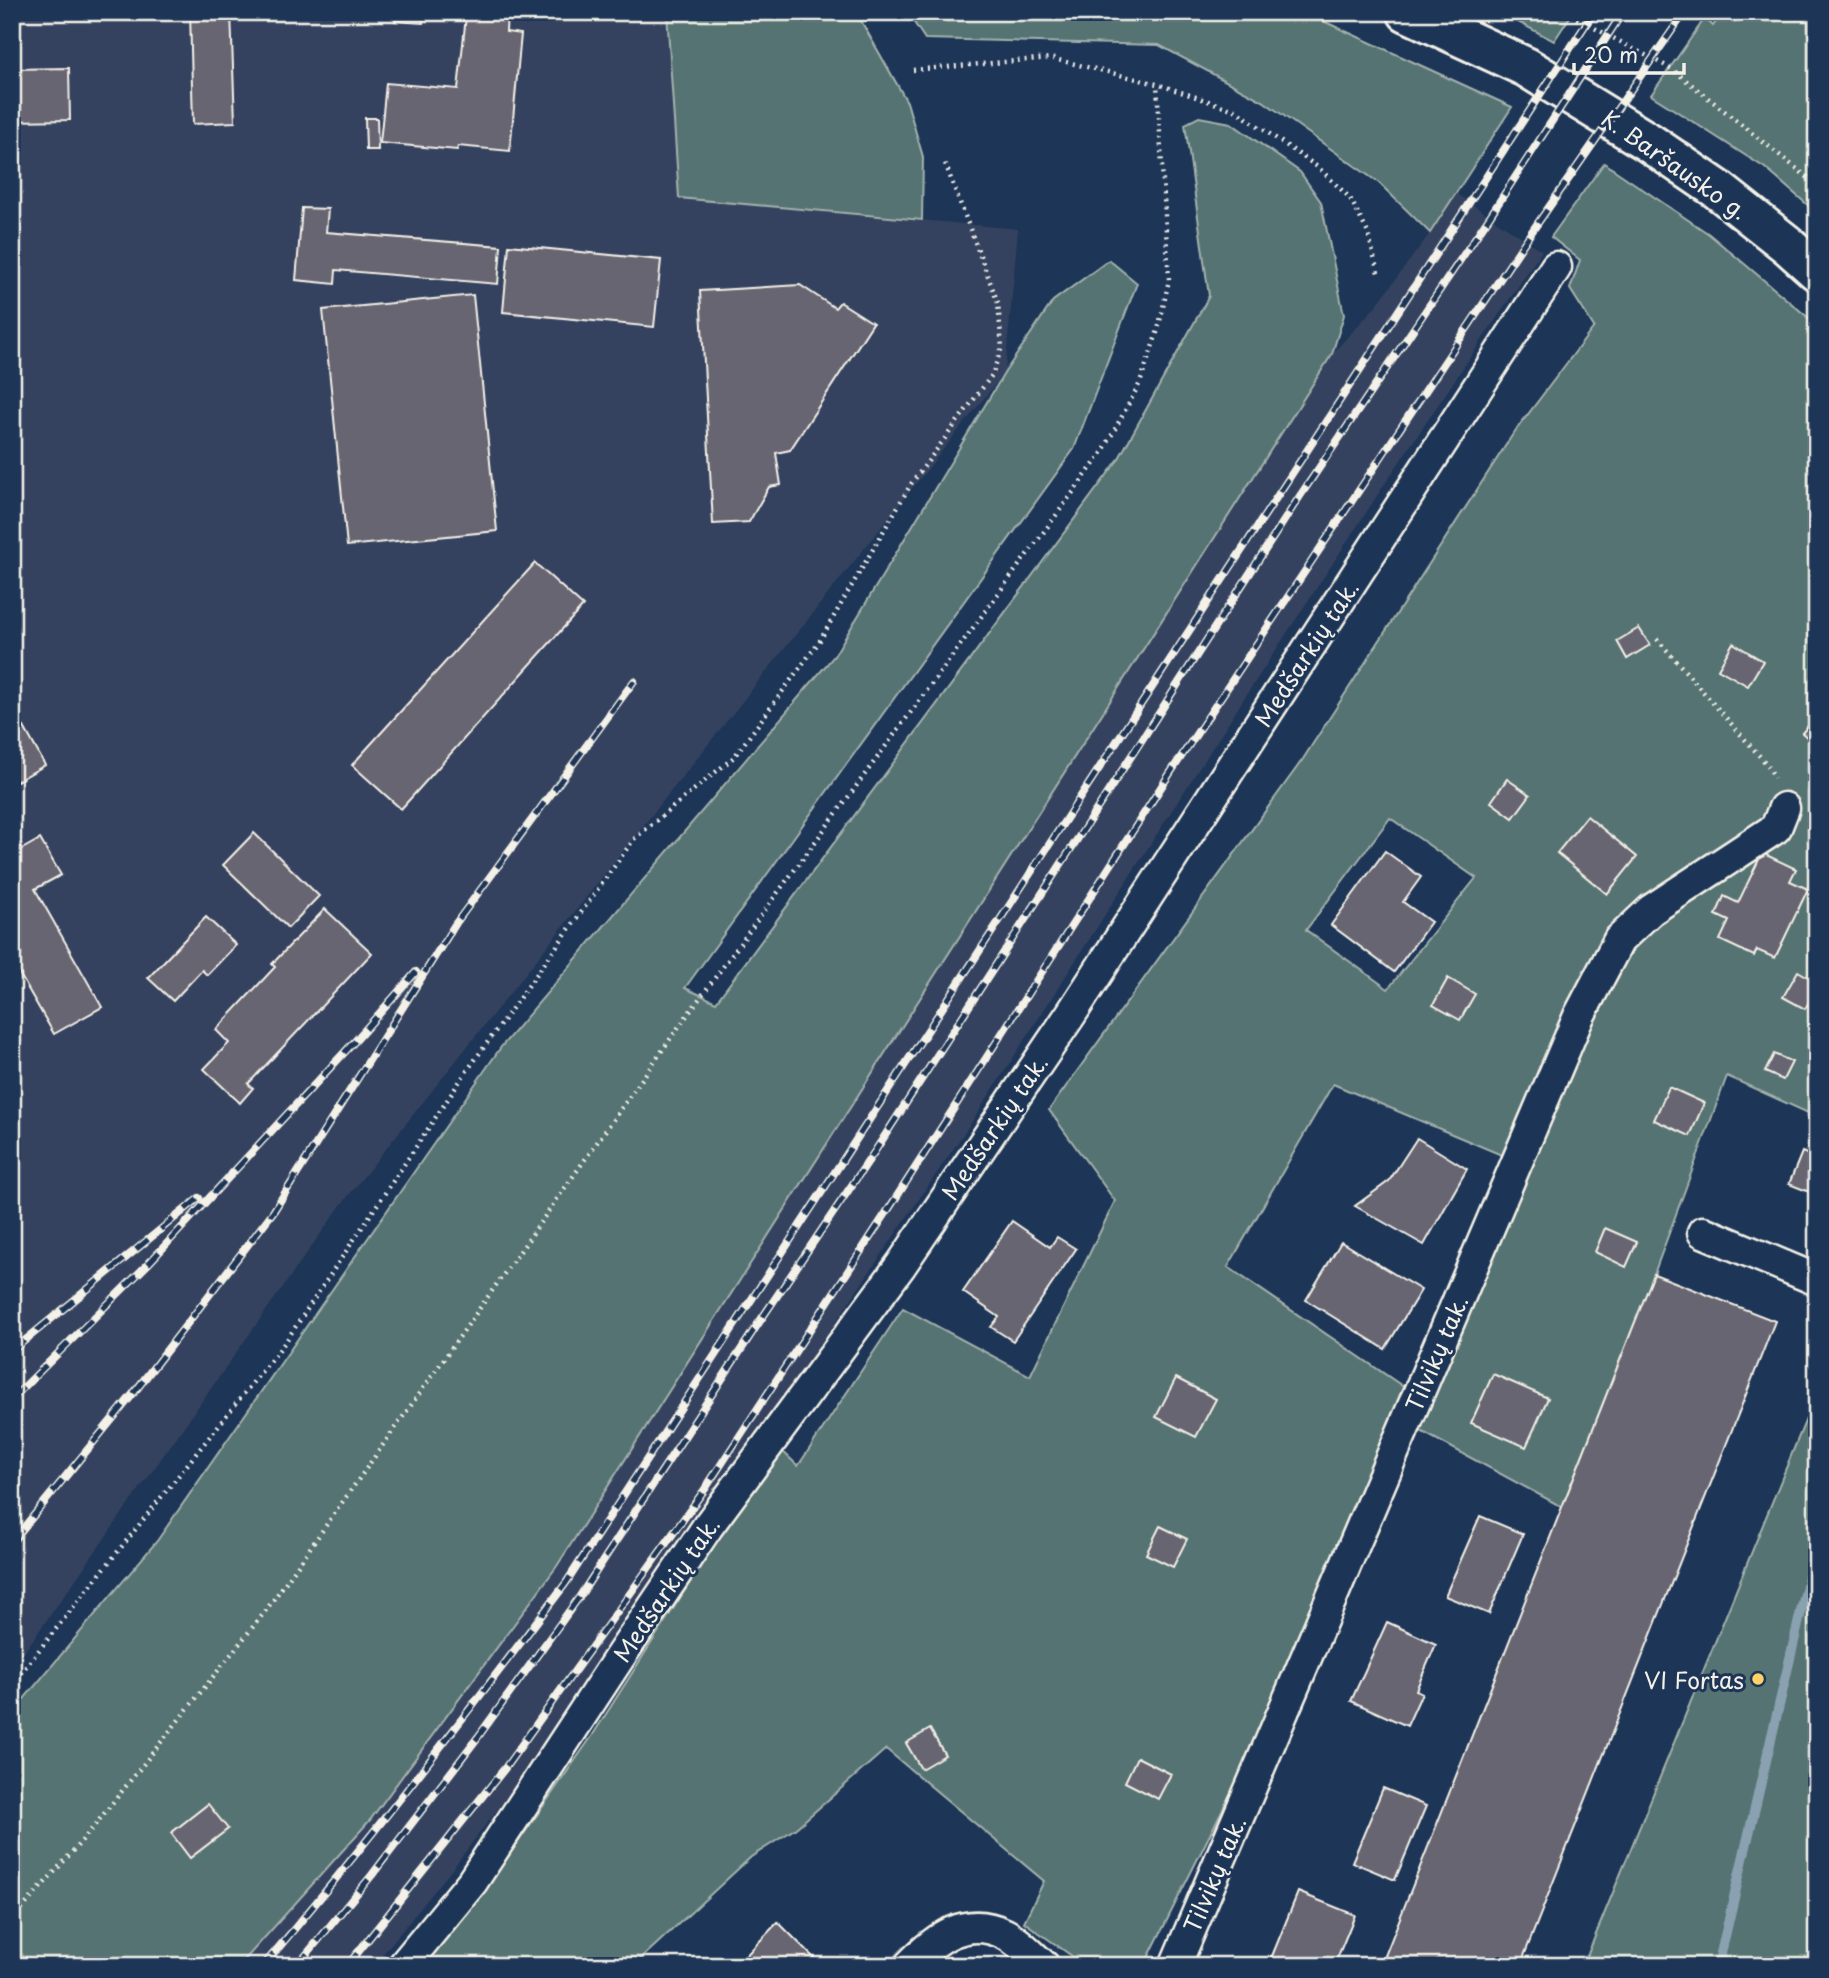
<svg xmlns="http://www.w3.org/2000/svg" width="1829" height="1978" font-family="'Playpen Sans',sans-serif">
<rect width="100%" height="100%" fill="#1d3557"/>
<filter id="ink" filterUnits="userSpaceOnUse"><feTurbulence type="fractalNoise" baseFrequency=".0143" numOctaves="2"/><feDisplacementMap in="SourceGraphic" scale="14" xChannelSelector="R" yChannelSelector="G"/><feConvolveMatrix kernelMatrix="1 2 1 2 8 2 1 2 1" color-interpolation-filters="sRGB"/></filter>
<g filter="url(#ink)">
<g fill="#34435f">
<path d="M12,12H667L679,198L1018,229L1005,372L341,1205L12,1669Z"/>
<path d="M1455,193L1542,251L1392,473L1243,700L977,1114L703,1517L533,1763L449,1873L373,1966H239L370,1820L557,1566L1332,354L1376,306L1430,233Z"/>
</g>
<g fill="#557372" stroke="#a4b2ad" stroke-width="2" fill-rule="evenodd">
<path d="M667,12H856L907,102L923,157L922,220L679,198Z"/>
<path d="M907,12H1297L1321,20L1512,107L1430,233L1379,183L1263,101L1159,45L925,39Z"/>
<path d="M1499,12H1573L1554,41Z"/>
<path d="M1723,12H1817V213L1765,168L1651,95L1705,18L1713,26Z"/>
<path d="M1199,117L1231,123L1300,172L1321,202L1344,315L1332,354L557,1566L370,1820L239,1966H12V1713L157,1541L501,1047L834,656L1005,372L1053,301L1109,260L1137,283L1074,449L685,988L716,1002L1118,460L1209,296L1185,124Z"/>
<path d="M1604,163L1709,234L1817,325V1117L1727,1076L1654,1274L1562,1507L1406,1423L1348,1559L1144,1966H1086L1024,1922L1044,1881L886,1749L796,1828L751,1857L633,1966H422L505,1861L592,1736L777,1446L798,1466L903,1308L1030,1376L1115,1201L1049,1110L1303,759L1513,434L1594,327L1570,289L1580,260L1551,237ZM1390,818L1476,878L1388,989L1306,930ZM1333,1084L1516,1161L1417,1396L1228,1267Z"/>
<path d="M1817,1392V1966H1583Z"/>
</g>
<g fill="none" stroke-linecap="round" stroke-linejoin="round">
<path stroke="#8aa1b1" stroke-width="10" d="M1718,1966L1817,1543"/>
</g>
<g fill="#686572" stroke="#f4f1e8" stroke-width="2">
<path d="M190,12H231L235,122L193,124Z"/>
<path d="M395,12H425L423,23L395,21Z"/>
<path d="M427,12H507L506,32L521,34L510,151L458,146L457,150L380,143L386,83L458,89L466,16Z"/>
<path d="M69,68L70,120L12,121V69Z"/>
<path d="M365,118H377L378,150H366Z"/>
<path d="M302,208L328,209L326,232L501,246L498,284L336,270L335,284L296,280Z"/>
<path d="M509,245L661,260L654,327L503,312Z"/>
<path d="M800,285L835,308L840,302L873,323L790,450L776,453L781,485L769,487L749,522L713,524L700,291Z"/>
<path d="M473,295L497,531L347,546L323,310Z"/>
<path d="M535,563L583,606L401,809L352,765Z"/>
<path d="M1639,628L1650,645L1627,659L1617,641Z"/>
<path d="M1733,643L1763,661L1748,686L1718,669Z"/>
<path d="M1817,716V754L1811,749L1815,744L1802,733Z"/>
<path d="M24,727L45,765L12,784V734Z"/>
<path d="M1507,779L1530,795L1513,818L1491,802Z"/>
<path d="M1587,816L1637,857L1607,894L1557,853Z"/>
<path d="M254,833L319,896L288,928L223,865Z"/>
<path d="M40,839L61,875L35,889L102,1007L54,1034L12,961V848L15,853Z"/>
<path d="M1385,851L1421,877L1403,902L1431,922L1394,972L1331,925Z"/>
<path d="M1762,853L1796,869L1790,881L1808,889L1775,958L1757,950L1754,956L1720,940L1729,921L1716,915L1724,896L1738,903Z"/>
<path d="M325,909L372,953L248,1084L253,1088L240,1103L204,1069L229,1043L216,1030L275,967L272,964Z"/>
<path d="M206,917L236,945L207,975L202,970L173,1001L148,978Z"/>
<path d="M1798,971L1817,982V988L1805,1009L1783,997Z"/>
<path d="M1448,978L1475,994L1460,1020L1433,1005Z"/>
<path d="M1774,1054L1792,1062L1783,1080L1765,1072Z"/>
<path d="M1669,1087L1704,1103L1690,1136L1654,1120Z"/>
<path d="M1417,1138L1467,1169L1424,1245L1355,1206L1389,1181Z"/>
<path d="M1802,1152L1817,1158V1195L1789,1184Z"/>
<path d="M1012,1221L1050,1247L1057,1237L1076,1249L1013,1341L991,1327L999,1317L963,1292Z"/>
<path d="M1605,1228L1637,1242L1626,1267L1595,1252Z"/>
<path d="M1341,1242L1421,1290L1385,1349L1306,1300Z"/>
<path d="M1654,1274L1775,1321L1520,1966H1381Z"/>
<path d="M1493,1374L1548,1398L1526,1447L1471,1423Z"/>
<path d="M1176,1378L1216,1399L1196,1437L1156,1417Z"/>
<path d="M1480,1516L1523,1534L1489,1614L1445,1596Z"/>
<path d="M1160,1526L1187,1539L1173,1567L1146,1554Z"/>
<path d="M1387,1622L1436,1644L1416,1690L1422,1693L1407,1726L1351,1701Z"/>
<path d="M930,1729L945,1755L921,1769L906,1743Z"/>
<path d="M1137,1757L1171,1774L1158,1799L1125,1782Z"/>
<path d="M1383,1788L1426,1806L1395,1880L1352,1862Z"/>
<path d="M208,1804L228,1829L190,1858L171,1833Z"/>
<path d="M1298,1892L1355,1915L1334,1966H1268Z"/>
<path d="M778,1922L822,1966H736Z"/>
</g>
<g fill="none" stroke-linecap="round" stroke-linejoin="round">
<defs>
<g id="minor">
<path d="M1703,1232L1817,1280"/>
<path d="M403,1966L472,1882L619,1658L708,1526L901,1265L1071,1014L1556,267"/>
<path d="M909,1966C936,1937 966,1915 1005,1934C1019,1941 1032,1956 1044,1966"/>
<path d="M1175,1966L1579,1016L1619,940L1651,910L1776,828L1784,808"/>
</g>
<path id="primary" d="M1407,12L1526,67L1648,142L1717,189L1789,246L1817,271"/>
</defs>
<use href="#minor" stroke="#f4f1e8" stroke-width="35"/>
<use href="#primary" stroke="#f4f1e8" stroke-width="44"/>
<g stroke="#f4f1e8" stroke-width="4.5" stroke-dasharray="2 5" stroke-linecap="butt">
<path d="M1564,12L1672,69L1817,185"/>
<path d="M913,70L1050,58L1157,84L1235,110L1319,168L1350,198L1368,233L1378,273"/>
<path d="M1657,639L1770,768L1774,778"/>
<path d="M12,1684L286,1341L464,1075L634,839L734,757L819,642L911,484L992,375L1002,347L998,303L945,163"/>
<path d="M12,1920L87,1835L264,1613L683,1021L1102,453L1140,383L1158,330L1169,280L1157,84"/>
</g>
<use href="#minor" stroke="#1d3557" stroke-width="30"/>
<use href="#primary" stroke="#1d3557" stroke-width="38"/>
<defs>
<g id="rail">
<path d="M12,1351L199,1198"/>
<path d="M12,1399L148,1264L356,1040L416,972"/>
<path d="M12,1542L133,1394L273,1212L456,923L634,681"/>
<path d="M263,1966C369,1842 467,1713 566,1583L1594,12"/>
<path d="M297,1966L372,1875L478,1737L580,1596L756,1327L875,1151L1300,496L1490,216L1623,12"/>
<path d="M347,1966L505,1768L705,1489L892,1204L1165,781L1526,240L1685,12"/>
</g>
</defs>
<use href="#rail" stroke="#f4f1e8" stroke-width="8"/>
<use href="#rail" stroke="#1d3557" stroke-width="5" stroke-dasharray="16" stroke-linecap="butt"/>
</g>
</g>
<circle fill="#ffd166" stroke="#1d3557" stroke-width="2.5" cx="1758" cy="1679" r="7"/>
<g text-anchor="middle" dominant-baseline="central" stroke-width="6" stroke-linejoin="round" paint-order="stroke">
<g font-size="23" fill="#f4f1e8" stroke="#1d3557">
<text transform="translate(1675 164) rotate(35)">K. Baršausko g.</text>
<text transform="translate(1306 653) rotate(-57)">Medšarkių tak.</text>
<text transform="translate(994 1127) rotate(-56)">Medšarkių tak.</text>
<text transform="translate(1436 1353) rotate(-67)">Tilvikų tak.</text>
<text transform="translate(666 1589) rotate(-56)">Medšarkių tak.</text>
<text transform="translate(1214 1874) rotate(-67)">Tilvikų tak.</text>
</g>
<g font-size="23" fill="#f4f1e8" stroke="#1d3557" text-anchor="end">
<text x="1744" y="1679">VI Fortas</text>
</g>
</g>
<rect width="1829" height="1978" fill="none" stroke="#1d3557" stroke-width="42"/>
<rect x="21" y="21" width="1787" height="1936" fill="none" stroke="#f4f1e8" stroke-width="2.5" filter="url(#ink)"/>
<path d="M1574 63v10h110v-10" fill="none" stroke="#f4f1e8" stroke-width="3.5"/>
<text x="1584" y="63" font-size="21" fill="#f4f1e8" stroke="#1d3557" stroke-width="5" paint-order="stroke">20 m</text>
</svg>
